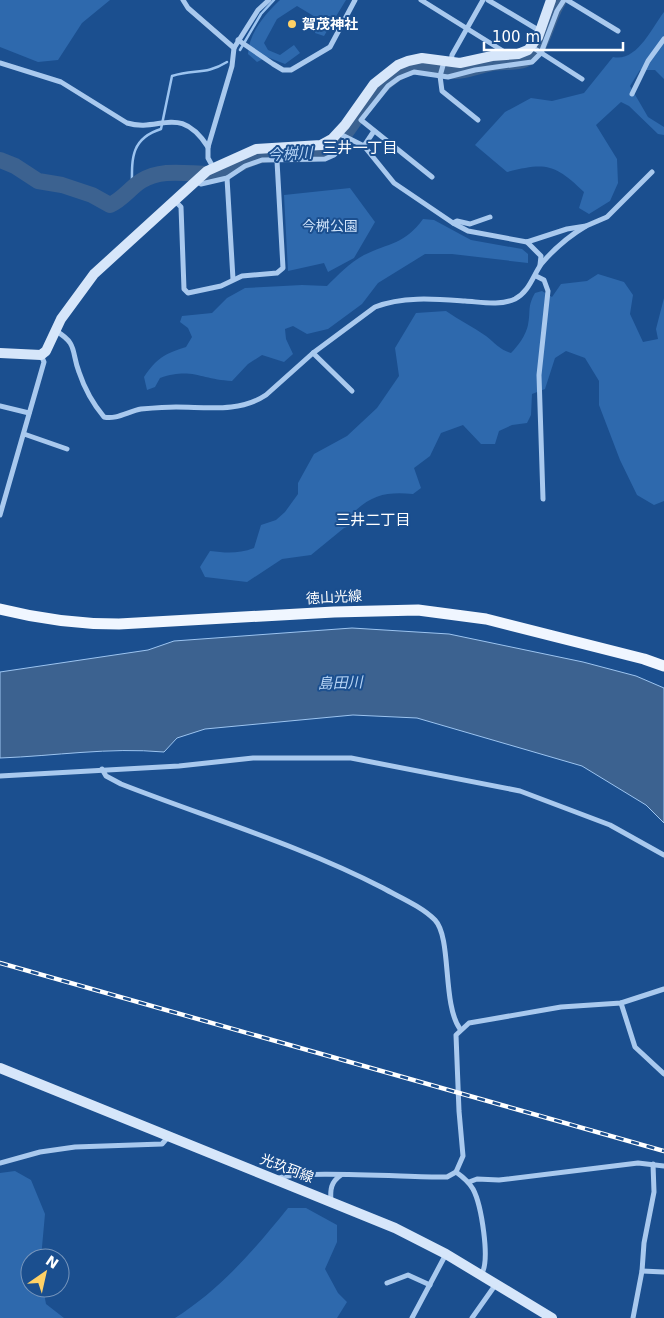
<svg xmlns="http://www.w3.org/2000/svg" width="664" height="1318" font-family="'DejaVu Sans','Noto Sans JP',sans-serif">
<rect width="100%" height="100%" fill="#1b4f8f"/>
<g fill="#2e69ad">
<path d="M0,0H110L82,23L58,60L38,62L0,47Z"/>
<path d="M280,0H346L324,36L315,33L317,18L297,6L277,19L264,43L268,50L280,55L294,45L300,53L285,64L267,57L257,62L248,54C249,33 265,14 280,0Z"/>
<path d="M664,12V79L655,70H640L630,86L648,117L664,127V135L658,134L629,106L621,102L596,125L617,159L618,183L610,201L589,214L579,208L584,192C555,164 546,162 507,172L475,145L505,112L531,98L552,101L584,93L613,57C637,62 651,29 664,12Z"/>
<path d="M350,188L375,222L354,258L328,272L324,263L288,271L284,195Z"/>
<path d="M423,219L434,220L471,240L522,249L528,254V263L452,254H425L378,283L362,304L328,329L307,334L293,326L285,329L286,339L293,354L284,362L262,355L248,364L232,381C201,380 193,367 160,378L155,387L147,390L144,377C157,358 164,354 186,347L192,337L188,328L180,322L182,316L212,313L227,298L245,288L302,285L327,286C338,275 349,263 364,255C389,243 405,244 423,219Z"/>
<path d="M598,274L624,282L633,295L630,314L643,342L658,339L656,329L664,298V501L654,505L637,495L620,460L599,405V381L585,358L566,351L555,358L545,389L532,394L531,415L527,423L512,425L499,431L495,444H481L463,425L441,433L430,456L414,468L421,488L413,494C388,492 374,494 355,511L356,524L344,528L311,555L282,559L247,582L205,577L200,567L210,551C226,553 238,554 254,548L261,525L276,520L285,512L298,494V483L314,454L347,436L377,408L399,376L395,348L416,313L446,311C459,320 473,327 486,336C495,343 500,350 511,353C518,346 526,335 528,325C531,311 527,307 535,293L542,291L552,297L561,284L587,281Z"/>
<path d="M15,1171L31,1180L45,1214L41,1258H30V1288H43L46,1304L64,1318H0V1173Z"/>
<path d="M288,1208H306L337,1225V1242L325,1269L338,1293L347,1302L337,1318H175C221,1289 254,1250 288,1208Z"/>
</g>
<path fill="#3c6290" stroke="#9cc4f0" d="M352,628L449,634L583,662L636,676L664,688V823L646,805L582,766L417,718L353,715L205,729L177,738L164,752C109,747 55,756 0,758V672L148,650L174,641Z"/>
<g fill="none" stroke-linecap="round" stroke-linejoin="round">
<g stroke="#9cc4f0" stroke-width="2.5">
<path d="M240,50L261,14L274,0"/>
<path d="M132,190C132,161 129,139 161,129L172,76C195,69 206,75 227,62"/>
</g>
<path stroke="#3c6290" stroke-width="16" d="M0,160L15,166L38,181L62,185L92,195L110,205C123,199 130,188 141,181C164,167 190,175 215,174C232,170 244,158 262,155C287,151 317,161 337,144C360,116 383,65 425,65C435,65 444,72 455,71C466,71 480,65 492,63C503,61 520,64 529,57C543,48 548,15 559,0"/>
<g stroke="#a9c9ee" stroke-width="5">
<path d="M183,0L188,8L234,48"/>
<path d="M421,0L503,51L504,55"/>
<path d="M488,0L540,31"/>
<path d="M567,0L618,31"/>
<path d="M238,40L273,64L283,70H291L330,47L355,0"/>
<path d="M532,47L582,79"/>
<path d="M444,62L440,76L442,91L478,120"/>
<path d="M0,63L61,82L127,123C160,133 179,103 208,147"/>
<path d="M451,63L452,55L483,0"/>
<path d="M632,94L648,61L664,39"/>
<path d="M338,133L364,146L394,183L453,223L468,231L527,242L567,229L586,226L607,217L652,172"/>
<path d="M364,146L374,131"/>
<path d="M213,167L208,158V147L232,66L234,48L258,10L269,0"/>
<path d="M432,177L361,120L388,86L399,78L414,72L448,77L475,70L532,62L541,53L557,11L564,0"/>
<path d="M227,178L233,279"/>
<path d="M197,182L201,184L227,178L245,166L262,160L325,159L334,155L349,140"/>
<path d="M175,201L181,207L184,289L188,293L221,286L242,276L277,273L283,268L277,161"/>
<path d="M453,223L457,221L470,224L490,217"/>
<path d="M527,242L541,256L540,265"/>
<path d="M536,276L544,280L548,291L539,375L543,499"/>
<path d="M56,331C78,344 71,351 79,372C84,387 94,405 104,417C116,420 129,411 141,409C153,408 165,407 176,407C206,407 239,413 266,395L313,353L375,307C403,296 436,299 465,301C481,302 500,306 515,299C530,291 533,275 542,263C555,248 569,236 586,226"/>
<path d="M313,353L352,391"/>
<path d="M0,406L29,413"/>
<path d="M24,434L67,449"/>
<path d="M0,515L44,362L41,355"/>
<path d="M102,769L106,776L121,784C208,818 300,845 383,888C399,897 421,906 435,920C452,938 442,1004 460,1029"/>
<path d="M0,776L179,766L253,758H351L520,791L610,825L664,855"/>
<path d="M621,1003L635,1047L664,1074"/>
<path d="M0,1163L40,1152L75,1147L162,1144L169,1136"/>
<path d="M456,1172C463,1177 469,1182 473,1189C481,1204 491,1261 481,1275"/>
<path d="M277,1179C291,1169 420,1178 447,1177L456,1172L463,1156L459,1111L456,1035L469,1023L561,1007L621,1003L664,989"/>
<path d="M469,1182L477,1179L499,1180L638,1163L664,1166"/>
<path d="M331,1201C330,1189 331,1182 341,1175"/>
<path d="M642,1271L664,1272"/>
<path d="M387,1283L408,1275L430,1285"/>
<path d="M412,1318L446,1254"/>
<path d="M472,1318L496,1284"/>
<path d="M633,1318L642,1271L644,1243L654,1192L653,1164"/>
</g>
<g stroke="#d6e6fa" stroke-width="10">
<path d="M0,353L41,355L46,351L61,319L94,274L207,171L256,149L321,145L332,139L345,125L374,84L398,65L408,61L422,58L460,63L492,56L518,54L528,50L538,37L551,0"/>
<path d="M0,1068L395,1228L446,1254L552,1318"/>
</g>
<path stroke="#f0f6ff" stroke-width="11" d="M0,609C40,619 78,624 119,624L334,612L418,610L486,619L644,659L664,666"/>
<defs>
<path id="rail" d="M0,963L664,1151"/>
</defs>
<use href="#rail" stroke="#fff" stroke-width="4.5"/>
<use href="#rail" stroke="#1b4f8f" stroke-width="2.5" stroke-dasharray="8" stroke-linecap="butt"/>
</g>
<circle fill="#ffd166" stroke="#1b4f8f" stroke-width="2" cx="292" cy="24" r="5"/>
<g text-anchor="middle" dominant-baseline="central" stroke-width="4" stroke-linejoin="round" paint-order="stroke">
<g font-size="14" font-weight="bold" fill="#fff" stroke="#1b4f8f" text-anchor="start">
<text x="302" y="24">賀茂神社</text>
</g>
<g font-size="14" fill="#cfe3fa" stroke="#1b4f8f">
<text x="330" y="226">今桝公園</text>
</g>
<g font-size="14" fill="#fff" stroke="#1b4f8f">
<text transform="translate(334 597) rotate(-3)">徳山光線</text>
<text transform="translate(287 1168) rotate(21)">光玖珂線</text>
</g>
<g font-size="15" fill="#fff" stroke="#1b4f8f">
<text x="360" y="148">三井一丁目</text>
<text x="373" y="520">三井二丁目</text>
</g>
<g font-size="15" font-style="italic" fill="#b5d3f5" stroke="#1b4f8f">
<text transform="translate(290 154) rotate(-3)">今桝川</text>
<text transform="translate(340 683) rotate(-2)">島田川</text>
</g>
</g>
<g transform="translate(45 1273) rotate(34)"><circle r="24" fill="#1b4f8f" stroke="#7695bc"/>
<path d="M0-4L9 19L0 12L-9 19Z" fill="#ffd166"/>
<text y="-8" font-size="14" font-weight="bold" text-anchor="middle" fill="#ffffff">N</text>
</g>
<path d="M484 42v8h139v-8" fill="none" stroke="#ffffff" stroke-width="2.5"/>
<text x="492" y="42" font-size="15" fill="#ffffff" stroke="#1b4f8f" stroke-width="4" paint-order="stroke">100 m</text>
</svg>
